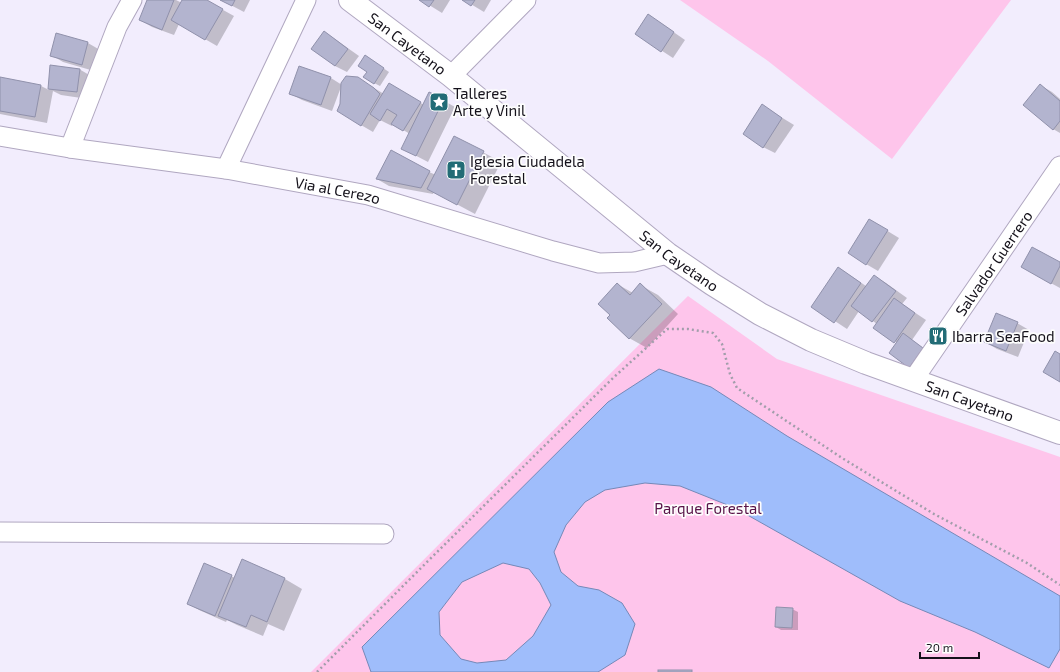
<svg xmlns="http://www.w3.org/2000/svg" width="1060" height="672" font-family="'Exo 2',sans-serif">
<rect width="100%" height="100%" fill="#f2edfd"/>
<g fill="#fec5eb">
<path d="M680,0H1011L892,159L768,61Z"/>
<path d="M688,296L777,359L1060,457V672H311Z"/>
</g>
<path fill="#9fbdfb" stroke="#7589b8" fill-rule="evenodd" d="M659,369L711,387L787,436L1060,596V649L1049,668L975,632L900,601L735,508L680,486L645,483L605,490L585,502L566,525L554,552L561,572L578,586L599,590L622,603L635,624L625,655L598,672H371L362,647L608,402ZM503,563L529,569L540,583L551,605L533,636L506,660L477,663L461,659L440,635L439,612L462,582Z"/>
<g fill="#0003">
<path d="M148,0H176L182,3L183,0H205L234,16L217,46L179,24L174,35L152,27L140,20Z"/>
<path d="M221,0H250L244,12Z"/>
<path d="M421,0H450L442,13Z"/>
<path d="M464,0H491L484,12Z"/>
<path d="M659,22L685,40L673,58L636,34Z"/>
<path d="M324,32L335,39L359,56L347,72L335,66L312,49Z"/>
<path d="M57,35L88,43L100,50L94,71L63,62L51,55Z"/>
<path d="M371,60L389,72L380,86L374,83L368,72Z"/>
<path d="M51,66L79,69L91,76L88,99L61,95L53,91L47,123L0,114V78L41,86L49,90Z"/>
<path d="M331,78L342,85L358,78L384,94L401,91L424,105L430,93L455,107L428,162L403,149L410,134L393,124L392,126L380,120L373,132L361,125L341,104V87L332,111L302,100L291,94Z"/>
<path d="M1040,85L1052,92L1060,99V133L1053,129Z"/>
<path d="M763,106L794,125L775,153L763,147Z"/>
<path d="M455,137L501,162L475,214L434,192L433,194L389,186L377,179L429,172L436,175Z"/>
<path d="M881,227L899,238L878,271L866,264Z"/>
<path d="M1060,263V288L1034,274Z"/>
<path d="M839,268L866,286L874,276L886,283L907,298L902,304L926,320L912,340L934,356L921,374L909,367L897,343L877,324L859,311L847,329L812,306Z"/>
<path d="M617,284L633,293L640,285L658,295L678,314L647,348L629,338Z"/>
<path d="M1017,323L1029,330L1018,357L997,349L985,342Z"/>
<path d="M231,576L235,578L285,579L302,589L284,631L268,624L263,636L237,625L227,620L226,622L199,610L188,604Z"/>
<path d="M792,609L798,612V630H781L776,627Z"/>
</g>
<g fill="#b3b4cf" stroke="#9091ab">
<path d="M147,0H174L162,30L139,20Z"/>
<path d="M182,0H207L223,9L205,40L171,20Z"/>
<path d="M220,0H235L232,6Z"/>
<path d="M419,0H434L429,7Z"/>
<path d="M462,0H475L471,6Z"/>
<path d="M648,14L674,32L661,52L635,34Z"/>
<path d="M324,31L348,49L335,66L311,49Z"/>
<path d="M56,33L88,42L82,65L50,56Z"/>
<path d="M365,55L384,68L374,84L363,77L367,72L358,66Z"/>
<path d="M50,65L80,69L77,92L48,89Z"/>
<path d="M299,66L331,77L321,105L289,94Z"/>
<path d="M346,76L358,77L374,88L380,94L361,126L337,111L340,104L341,83Z"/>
<path d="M0,77L41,85L35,117L0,111Z"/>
<path d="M389,83L421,102L403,131L391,124L397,115L387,109L380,121L370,114Z"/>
<path d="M1040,84L1060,101V121L1053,130L1023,105Z"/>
<path d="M429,92L444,99L416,156L401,149Z"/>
<path d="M762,104L782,118L763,148L743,134Z"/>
<path d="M454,136L484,151L457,205L427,189Z"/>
<path d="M391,150L430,171L421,188L376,179Z"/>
<path d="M869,219L888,230L866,265L848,253Z"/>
<path d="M1032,247L1060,262V266L1051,284L1021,267Z"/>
<path d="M838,267L861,283L834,323L811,307Z"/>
<path d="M874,275L896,291L872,322L851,306Z"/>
<path d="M617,283L630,295L640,283L662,304L629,339L607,318L610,315L598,304Z"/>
<path d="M894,298L915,313L894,343L873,328Z"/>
<path d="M996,313L1018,322L1006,351L984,342Z"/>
<path d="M903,333L923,348L909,368L889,353Z"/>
<path d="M1055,351L1060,354V382L1043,372Z"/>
<path d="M242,559L285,578L267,622L251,615L246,627L218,616Z"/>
<path d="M204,563L232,575L215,616L187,604Z"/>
<path d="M776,607L793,608L792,628L775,627Z"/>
<rect x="658" y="670" width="34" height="2"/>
</g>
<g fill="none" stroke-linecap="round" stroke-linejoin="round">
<defs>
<g id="minor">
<path d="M451,76L526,0"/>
<path id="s1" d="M0,136L70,148L226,169L368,195L553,251L599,263L634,262L668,254"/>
<path d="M70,148L117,27L132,0"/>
<path d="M226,169L306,0"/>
<path id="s2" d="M913,380L1060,166"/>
<path d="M0,532L384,534"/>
</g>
<g id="major">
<path id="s3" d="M350,0L451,76L668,254L712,284L760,314L811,340L866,363L1060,433"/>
</g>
</defs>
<use href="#minor" stroke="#b0a7c0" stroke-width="21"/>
<use href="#major" stroke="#b0a7c0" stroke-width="24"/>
<path stroke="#a29eab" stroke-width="2.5" stroke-dasharray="2 3" stroke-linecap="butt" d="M317,672L426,563L613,378L667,329H688L713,333L722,344L730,374L737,388L842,458L934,514L1027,563L1060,585"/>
<use href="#minor" stroke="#fff" stroke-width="19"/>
<use href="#major" stroke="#fff" stroke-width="22"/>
</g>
<defs>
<symbol id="sight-square" viewBox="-11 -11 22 22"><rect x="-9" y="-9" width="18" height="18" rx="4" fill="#226c76" stroke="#fdfdfd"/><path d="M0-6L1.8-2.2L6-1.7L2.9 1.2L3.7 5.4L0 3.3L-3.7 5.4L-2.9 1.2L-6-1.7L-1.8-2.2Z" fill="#fff"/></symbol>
<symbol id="church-square" viewBox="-11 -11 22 22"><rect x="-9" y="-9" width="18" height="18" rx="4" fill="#226c76" stroke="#fdfdfd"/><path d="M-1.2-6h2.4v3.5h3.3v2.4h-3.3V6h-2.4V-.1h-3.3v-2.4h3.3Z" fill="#fff"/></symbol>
<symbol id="restaurant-square" viewBox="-11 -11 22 22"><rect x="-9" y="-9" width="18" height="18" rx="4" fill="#226c76" stroke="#fdfdfd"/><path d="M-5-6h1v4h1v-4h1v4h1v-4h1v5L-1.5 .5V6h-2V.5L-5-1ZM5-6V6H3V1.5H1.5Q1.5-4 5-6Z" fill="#fff"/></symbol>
</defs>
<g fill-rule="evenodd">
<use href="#sight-square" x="428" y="91" width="22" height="22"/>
<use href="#church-square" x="445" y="159" width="22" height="22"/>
<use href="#restaurant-square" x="927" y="325" width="22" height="22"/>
</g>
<g text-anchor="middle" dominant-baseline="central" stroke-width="3.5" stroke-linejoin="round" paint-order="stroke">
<g font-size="15" fill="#14111a" stroke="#fdfdfd">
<text stroke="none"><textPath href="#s3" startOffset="72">San Cayetano</textPath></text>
<text stroke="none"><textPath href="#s1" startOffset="342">Via al Cerezo</textPath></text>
<text stroke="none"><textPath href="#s3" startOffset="420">San Cayetano</textPath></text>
<text stroke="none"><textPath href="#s2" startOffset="142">Salvador Guerrero</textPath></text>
<text stroke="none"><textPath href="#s3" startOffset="744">San Cayetano</textPath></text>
</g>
<g font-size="15" fill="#14111a" stroke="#fdfdfd" text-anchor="start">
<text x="453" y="93">Talleres<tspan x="453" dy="17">Arte y Vinil</tspan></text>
<text x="470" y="161">Iglesia Ciudadela<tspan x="470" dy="17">Forestal</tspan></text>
<text x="952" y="336">Ibarra SeaFood</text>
</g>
<g font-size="15" fill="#581348" stroke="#fdfdfd">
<text x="708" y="508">Parque Forestal</text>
</g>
</g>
<path d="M920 652v6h59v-6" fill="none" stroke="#14111a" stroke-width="2"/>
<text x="926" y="652" font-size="12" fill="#14111a" stroke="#fdfdfd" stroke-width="3" paint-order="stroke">20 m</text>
</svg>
